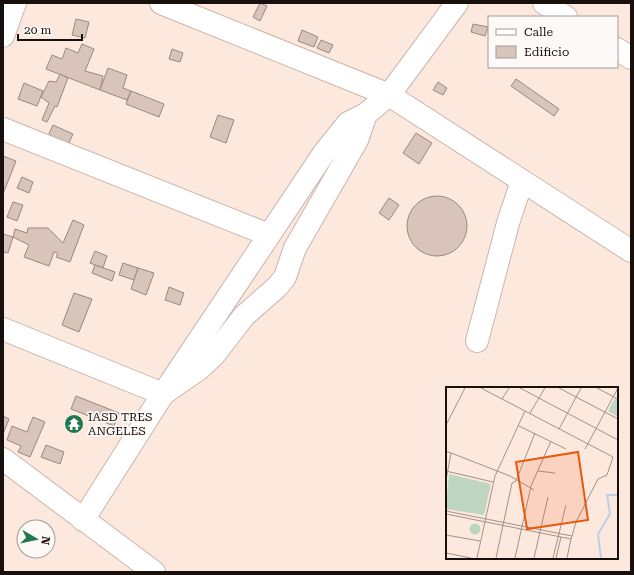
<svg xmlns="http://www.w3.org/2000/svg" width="634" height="575" font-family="'Roboto Serif',serif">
<rect width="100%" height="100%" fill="#fde8de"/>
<g fill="#d8c4ba" stroke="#9a877e">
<path d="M260,3L267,6L260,21L253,17Z"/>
<path d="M76,19L89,22L85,38L72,35Z"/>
<path d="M473,24L488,27L485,36L471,32Z"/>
<path d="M302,30L318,37L314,47L298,41Z"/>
<path d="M321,40L333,45L329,53L317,48Z"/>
<path d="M82,44L94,49L85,71L103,76L100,90L46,69L52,55L62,59L66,48L78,53Z"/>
<path d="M172,49L183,53L180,62L169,59Z"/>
<path d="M108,68L127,75L123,88L131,91L127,100L100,90Z"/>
<path d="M60,74L68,78L57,107L55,106L47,122L42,120L49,103L41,97L49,81L56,82Z"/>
<path d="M516,79L559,109L554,116L511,86Z"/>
<path d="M438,82L447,88L443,95L433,90Z"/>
<path d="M24,83L43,91L37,106L18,99Z"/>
<path d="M131,91L164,104L159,117L126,104Z"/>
<path d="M218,115L234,120L226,143L210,137Z"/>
<path d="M53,125L73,134L67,147L47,138Z"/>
<path d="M416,133L432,143L419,164L403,153Z"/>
<path d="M3,156L16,161L3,194Z"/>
<path d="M22,177L33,182L29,193L17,188Z"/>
<circle cx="437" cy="226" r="30"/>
<path d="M389,198L399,205L389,220L379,213Z"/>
<path d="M13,202L23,205L17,221L7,217Z"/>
<path d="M73,220L84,225L70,262L56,257L58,253L54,252L49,266L24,257L29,245L13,237L15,229L27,233L28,228H48L63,243Z"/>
<path d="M3,234L13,237L8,253L3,252Z"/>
<path d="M95,251L107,256L103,268L90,263Z"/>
<path d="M123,263L138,268L134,280L119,275Z"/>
<path d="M95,265L115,272L112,281L92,273Z"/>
<path d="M138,268L154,273L146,295L131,289Z"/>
<path d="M169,287L184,293L180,305L165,300Z"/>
<path d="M74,293L92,299L79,332L62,325Z"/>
<path d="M76,396L119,413L114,426L71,409Z"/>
<path d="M3,416L9,419L3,434Z"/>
<path d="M33,417L45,422L30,457L18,452L21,446L7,440L12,426L27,432Z"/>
<path d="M46,445L64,452L60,464L41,457Z"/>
</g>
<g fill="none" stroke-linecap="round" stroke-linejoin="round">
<defs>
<g id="minor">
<path d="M161,3L389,95L631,251"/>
<path d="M544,3L566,17"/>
<path d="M3,36L15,3"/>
<path d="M617,49L631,58"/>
<path d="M3,129L269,235"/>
<path d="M3,329L163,394L199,369L214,355L244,316L278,286L285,277L295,248L357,140L366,114"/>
<path d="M477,341L508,223L522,181"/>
<path d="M3,459L154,572"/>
<path d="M83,520L163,394L324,153L348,123L366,114L389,95L457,3"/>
</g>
</defs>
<use href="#minor" stroke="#c9b6ad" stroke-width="24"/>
<use href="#minor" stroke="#fff" stroke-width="22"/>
</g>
<defs>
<symbol id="temple-disc" viewBox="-11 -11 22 22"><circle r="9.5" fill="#22784b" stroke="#fdf9f7"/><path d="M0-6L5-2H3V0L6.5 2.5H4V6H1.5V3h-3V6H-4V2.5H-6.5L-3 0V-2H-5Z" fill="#fff"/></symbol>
</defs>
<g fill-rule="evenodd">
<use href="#temple-disc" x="63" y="413" width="22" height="22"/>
</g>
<g text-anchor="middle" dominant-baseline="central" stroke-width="3.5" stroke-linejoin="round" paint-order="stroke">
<g font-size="12" fill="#17100d" stroke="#fdf9f7" text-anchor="start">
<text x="88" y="417">IASD TRES<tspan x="88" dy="14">ANGELES</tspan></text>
</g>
</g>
<g transform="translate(446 387)">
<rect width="172" height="172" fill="#fde8de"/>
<path d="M169,11L172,13V30L162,24ZM3,87L45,97L38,128L0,122ZM23.5 142a5.5 5.5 0 1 1 11 0a5.5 5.5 0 1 1-11 0Z" fill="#bed5c2"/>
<path fill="none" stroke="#bad0e8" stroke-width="2" d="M155,171L152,147L164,127L161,108H172"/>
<path fill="none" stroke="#a1928a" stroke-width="1" d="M35,1L167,70L161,88L152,92L130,135L126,149M74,1L172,53M113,1L172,32M151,1L172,12M56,12L63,1M84,26L99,1M0,38L19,1M73,39L120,62M113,42L135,1M139,62L172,1M0,64L64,89L88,103M0,84L47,95M92,84L109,86M0,93L5,66M0,124L126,149M0,127L125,152L126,149M0,148L34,154M0,166L25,171M31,171L49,89L79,24M50,171L66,96L70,94L89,46M69,171L85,99L105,54M88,171L102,110M107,171L120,118M110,171L115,150M121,171L125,152"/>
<path fill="#e8590c" fill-opacity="0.15" stroke="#e8590c" stroke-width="2" d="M132,65L142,133L81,142L70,75Z"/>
<rect width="172" height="172" fill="none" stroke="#17100d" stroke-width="2"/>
</g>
<rect width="634" height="575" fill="none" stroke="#17100d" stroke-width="8"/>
<rect x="488" y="16" width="130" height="52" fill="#fdf9f7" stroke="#a19c99"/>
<rect x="496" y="29" width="20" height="6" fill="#ffffff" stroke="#a19c99"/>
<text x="524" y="36" font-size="12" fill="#17100d">Calle</text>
<rect x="496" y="46" width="20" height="12" fill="#d8c4ba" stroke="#a19c99"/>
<text x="524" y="56" font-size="12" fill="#17100d">Edificio</text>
<g transform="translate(36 539) rotate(99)"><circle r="19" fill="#fdf9f7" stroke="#a19c99"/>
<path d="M0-3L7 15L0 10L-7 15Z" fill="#22784b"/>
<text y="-6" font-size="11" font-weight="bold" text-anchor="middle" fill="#17100d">N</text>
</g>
<path d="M18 34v6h64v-6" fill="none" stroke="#17100d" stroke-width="2"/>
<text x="24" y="34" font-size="12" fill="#17100d" stroke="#fdf9f7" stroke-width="3" paint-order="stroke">20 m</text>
</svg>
